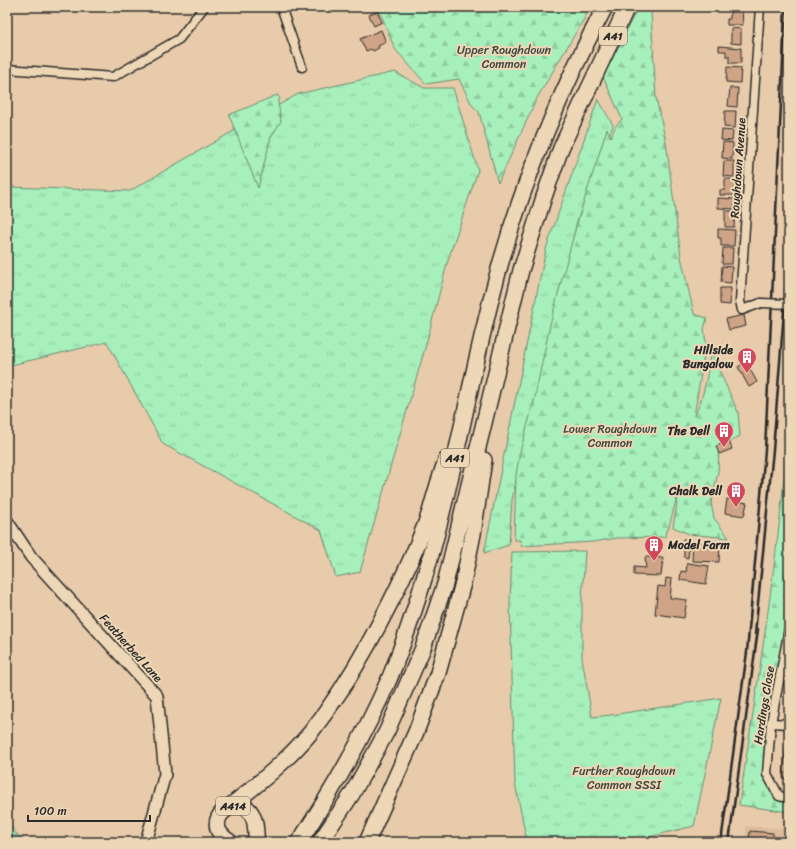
<svg xmlns="http://www.w3.org/2000/svg" width="796" height="849" font-family="Sriracha,sans-serif">
<defs>
<pattern id="grass-tufts" width="24" height="20" patternUnits="userSpaceOnUse"><rect width="24" height="20" fill="#a7efbb"/><path d="M3 7l-1-3M5 7V3M7 7l1-3M15 17l-1-3M17 17v-4M19 17l1-3" fill="none" stroke="#90cda1"/></pattern>
<pattern id="forest-firs" width="22" height="20" patternUnits="userSpaceOnUse"><rect width="22" height="20" fill="#a7efbb"/><path d="M5 1l3.5 6h-7zM16 11l3.5 6h-7z" fill="#90cda1"/></pattern>
</defs>
<rect width="100%" height="100%" fill="#e8cbaa"/>
<filter id="ink" filterUnits="userSpaceOnUse"><feTurbulence type="fractalNoise" baseFrequency=".025" numOctaves="2"/><feDisplacementMap in="SourceGraphic" scale="8" xChannelSelector="R" yChannelSelector="G"/><feConvolveMatrix kernelMatrix="1 2 1 2 8 2 1 2 1" color-interpolation-filters="sRGB"/></filter>
<g filter="url(#ink)">
<path fill="#dcbc9d" d="M746,826L789,829V842H745Z"/>
<g fill="url(#grass-tufts)" stroke="#698d73">
<path d="M395,72L424,88H453L478,170L448,260L425,348L360,572L336,577L321,530L163,444L107,342L7,366V187L130,191L171,167L298,94Z"/>
<path d="M598,99L613,125L577,221L550,344L521,456L512,500L509,545L484,553L546,249Z"/>
<path d="M585,551L582,598V658L592,717L611,715L721,698L694,826L628,842H527L515,783L510,604L512,552Z"/>
</g>
<g fill="url(#forest-firs)" stroke="#698d73">
<path d="M378,7H591L537,98L498,183L479,112L472,105L459,79L426,84L395,49Z"/>
<path d="M638,7H654L651,13L656,98L666,142L681,257L694,314L707,318L704,329L706,344L694,416C703,401 710,368 710,350L738,412L740,436L719,449L718,472L711,503L714,518L729,538L689,534L673,527L680,486L668,530H666L665,537L617,538L593,542L521,546L520,540H514L516,475L520,452L534,401L550,325L564,271L577,223L607,129L611,137L615,127L622,119L603,77Z"/>
<path d="M277,95L280,98L278,102L281,121L271,137L258,188L229,115Z"/>
<path d="M789,425V590L764,773L774,794L789,805V812L739,805C758,679 779,553 789,425Z"/>
<path d="M7,823L24,842H7Z"/>
</g>
<g fill="#cfa486" stroke="#2b2b2b">
<path d="M730,8H742L743,25H727V19H730Z"/>
<path d="M377,11L382,22L374,26L369,15Z"/>
<path d="M731,28L741,29V44L731,43Z"/>
<path d="M381,30L386,42L378,46L379,48L373,51L371,49L366,51L360,39Z"/>
<path d="M719,46L741,48V63H729V56H726V51H719Z"/>
<path d="M727,67L741,68L740,83L726,82Z"/>
<path d="M730,88H738L737,107L728,106Z"/>
<path d="M725,111H736L735,128L724,127Z"/>
<path d="M722,130L733,131L732,141L721,140Z"/>
<path d="M723,142L733,143L732,159L722,158Z"/>
<path d="M724,161H734V177L723,176Z"/>
<path d="M725,179H736L735,195H720V190H725Z"/>
<path d="M718,198L735,199L734,209L718,208Z"/>
<path d="M725,211H735L734,227H725Z"/>
<path d="M718,229L735,230L734,246H721V238H718Z"/>
<path d="M723,248H733L732,264H722Z"/>
<path d="M722,266L732,267L731,283L721,282Z"/>
<path d="M720,288H731L730,305L720,304Z"/>
<path d="M744,315L746,326L729,330L726,319Z"/>
<path d="M746,362L757,382L749,387L738,367Z"/>
<path d="M729,441L732,449L719,454L716,446Z"/>
<path d="M727,499L747,503L744,516L725,513Z"/>
<path d="M683,539H690L688,558L684,557V548H682Z"/>
<path d="M693,542H720L719,562L692,561Z"/>
<path d="M645,557L663,558L661,576L634,575V567L646,568Z"/>
<path d="M687,563L709,566L706,584L680,580L681,571L686,572Z"/>
<path d="M666,578L672,579L670,598L687,600L684,618L655,614L658,586L665,587Z"/>
<path d="M789,701V719H787Z"/>
<path d="M787,733L789,734V779L783,778Z"/>
<path d="M750,831L773,833V842H749Z"/>
</g>
<g fill="none" stroke-linecap="round" stroke-linejoin="round">
<defs>
<g id="street">
<path d="M281,7L302,67"/>
<path d="M760,7L740,301L742,310L761,303"/>
<path d="M7,69L113,77L179,39L204,7"/>
<path d="M789,629L771,723L767,774L779,796L789,798"/>
<path d="M771,723L789,724"/>
</g>
<path id="secondary" d="M7,521L31,557L157,696L165,774L146,842"/>
<g id="highway">
<path d="M229,807C258,784 288,760 311,732C333,704 352,674 369,643C392,601 414,557 430,512C435,494 440,477 446,460"/>
<path d="M230,842C195,821 242,788 253,817C257,825 255,834 257,842"/>
<path d="M299,842C333,790 365,735 390,677C405,640 418,600 429,562C457,465 472,366 499,269C524,179 561,90 605,7"/>
<path d="M320,842L352,794L387,731L423,648L445,584L521,270L544,197L561,148L627,7"/>
<path d="M367,842L416,732L438,673L463,583L473,534L484,460"/>
</g>
</defs>
<use href="#street" stroke="#2b2b2b" stroke-width="11"/>
<use href="#secondary" stroke="#2b2b2b" stroke-width="14"/>
<use href="#highway" stroke="#2b2b2b" stroke-width="18"/>
<use href="#street" stroke="#edd7b6" stroke-width="8"/>
<use href="#secondary" stroke="#edd7b6" stroke-width="11"/>
<use href="#highway" stroke="#edd7b6" stroke-width="15"/>
<g stroke="#2b2b2b" stroke-width="2.5">
<path d="M755,634L773,450L789,249"/>
<path d="M721,842L747,652L765,450L784,39L786,7"/>
<path d="M729,842L758,629"/>
</g>
<defs>
<path id="street-bridge" d="M761,303L789,304"/>
</defs>
<use href="#street-bridge" stroke="#2b2b2b" stroke-width="11" stroke-linecap="butt"/>
<use href="#street-bridge" stroke="#edd7b6" stroke-width="8"/>
</g>
</g>
<defs>
<symbol id="building-pin" viewBox="-11 -11 22 30"><path d="M0 17L-7.5 6A9.5 9.5 0 1 1 7.5 6Z" fill="#d1495b" stroke="#edd7b6"/><path d="M-4-6H4V6H1V3H-1V6H-4ZM-2.5-4.3h1.7v1.8h-1.7ZM.8-4.3h1.7v1.8H.8ZM-2.5-1h1.7V.8h-1.7ZM.8-1h1.7V.8H.8Z" fill="#fff"/></symbol>
</defs>
<g fill-rule="evenodd">
<use href="#building-pin" x="736" y="346" width="22" height="30"/>
<use href="#building-pin" x="713" y="420" width="22" height="30"/>
<use href="#building-pin" x="725" y="480" width="22" height="30"/>
<use href="#building-pin" x="643" y="534" width="22" height="30"/>
</g>
<g text-anchor="middle" dominant-baseline="central" stroke-width="4" stroke-linejoin="round" paint-order="stroke">
<g fill="#edd7b6" stroke="#655f55" stroke-width="1">
<rect x="599" y="27" width="28" height="18" rx="3"/>
<rect x="441" y="449" width="28" height="18" rx="3"/>
<rect x="216" y="797" width="34" height="18" rx="3"/>
</g>
<g font-size="11" font-weight="bold" fill="#2b2b2b">
<text x="613" y="36">A41</text>
<text x="455" y="458">A41</text>
<text x="233" y="806">A414</text>
</g>
<g font-size="12" fill="#3e4841" stroke="#edd7b6">
<text x="504" y="50">Upper Roughdown<tspan x="504" dy="14">Common</tspan></text>
<text x="610" y="429">Lower Roughdown<tspan x="610" dy="14">Common</tspan></text>
<text x="624" y="771">Further Roughdown<tspan x="624" dy="14">Common SSSI</tspan></text>
</g>
<g font-size="12" fill="#2b2b2b" stroke="#edd7b6">
<text transform="translate(738 168) rotate(-86)">Roughdown Avenue</text>
<text transform="translate(131 648) rotate(48)">Featherbed Lane</text>
<text transform="translate(764 705) rotate(-81)">Hardings Close</text>
</g>
<g font-size="12" font-weight="bold" fill="#2b2b2b" stroke="#edd7b6" text-anchor="end">
<text x="733" y="350">Hillside<tspan x="733" dy="14">Bungalow</tspan></text>
<text x="710" y="431">The Dell</text>
<text x="722" y="491">Chalk Dell</text>
<text x="668" y="545" text-anchor="start">Model Farm</text>
</g>
</g>
<rect width="796" height="849" fill="none" stroke="#edd7b6" stroke-width="24"/>
<rect x="12" y="12" width="772" height="825" fill="none" stroke="#2b2b2b" stroke-width="1.5" filter="url(#ink)"/>
<path d="M28 815v6h122v-6" fill="none" stroke="#2b2b2b" stroke-width="2"/>
<text x="34" y="815" font-size="12" fill="#2b2b2b" stroke="#edd7b6" stroke-width="3" paint-order="stroke">100 m</text>
</svg>
